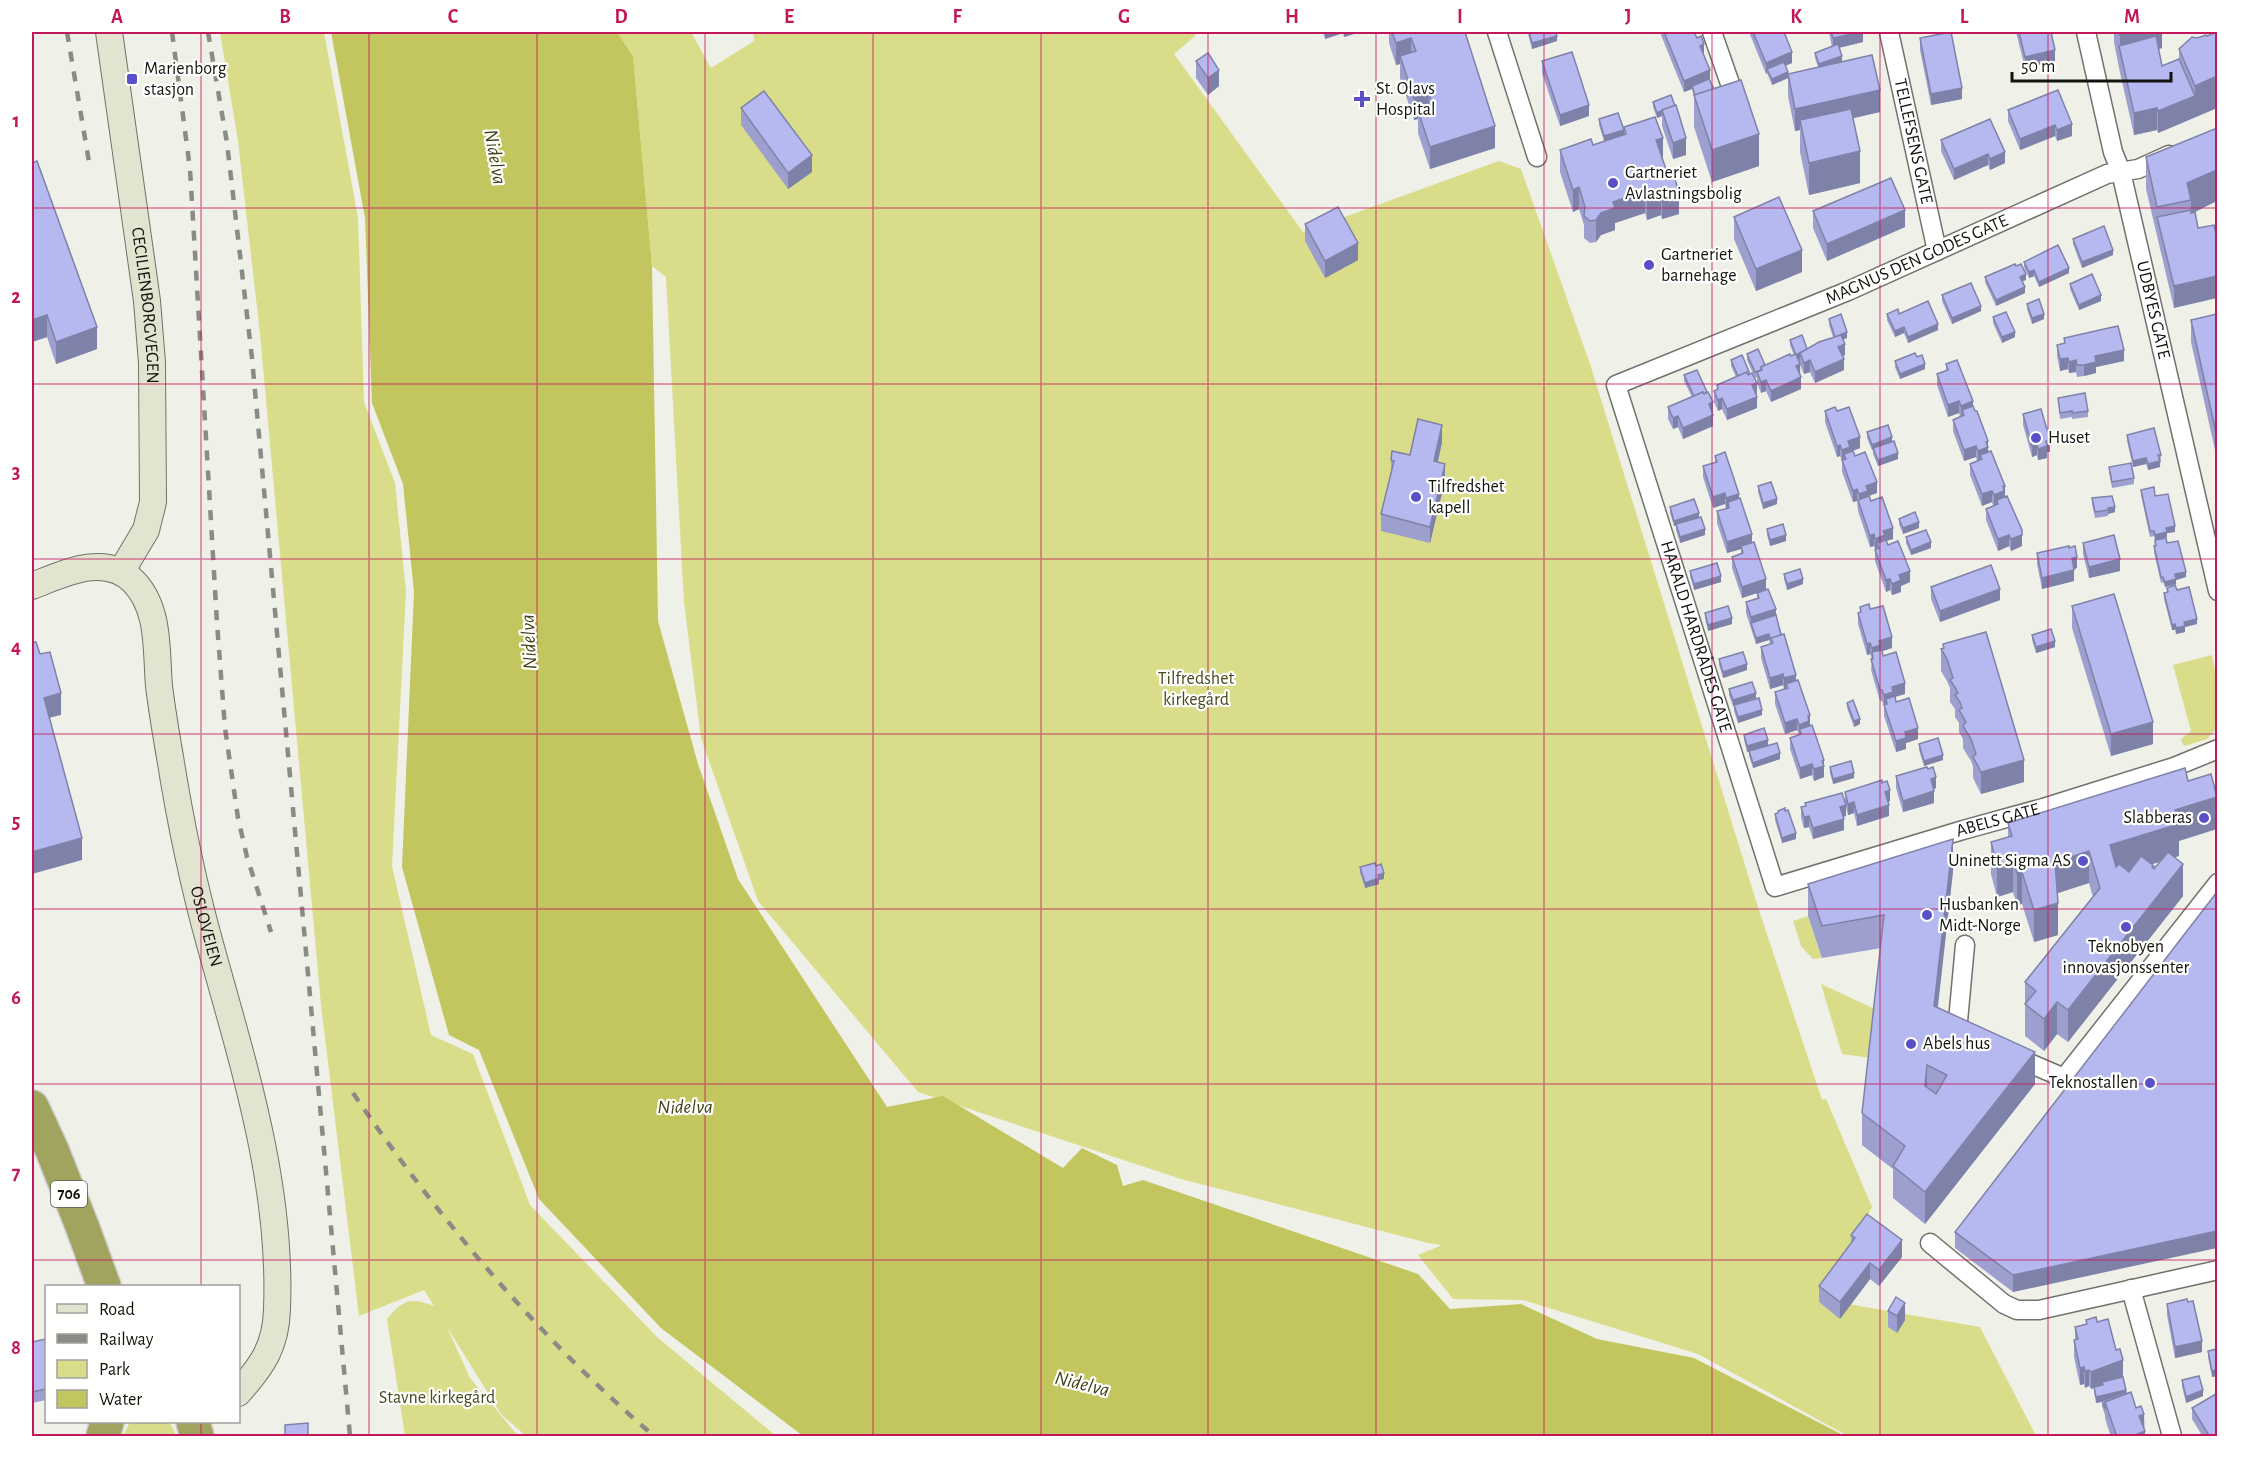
<svg xmlns="http://www.w3.org/2000/svg" width="2249" height="1468" font-family="'Alegreya Sans',sans-serif">
<rect width="100%" height="100%" fill="#eff0e8"/>
<g fill="#d9dd89">
<path d="M220,32H324L358,218L364,402L395,483L406,591L392,866L431,1035L473,1054L530,1205L657,1337L776,1436H526L501,1414L447,1327L470,1378L518,1436H405L387,1319C403,1299 411,1297 434,1306L424,1290L359,1316L321,1005L260,334L238,141Z"/>
<path d="M617,32H691L711,68L754,41L753,32H1196L1195,36L1174,54L1303,232L1499,161L1521,169L1590,364L1757,904L1822,1100L1826,1099L1872,1207L1825,1300L1980,1327L2036,1436H1848L1698,1354L1523,1300L1453,1299L1418,1255L1442,1245L1428,1243L1181,1179L918,1092L758,901L701,738L684,602L666,277L652,266L633,56Z"/>
<path d="M2212,655L2217,680V728L2207,739L2185,746L2182,743L2181,739L2191,731L2173,665Z"/>
<path d="M1808,916L1822,958L1813,959L1801,946L1793,921Z"/>
<path d="M1821,984L1877,1010L1871,1058L1842,1054Z"/>
<path d="M130,1422H170L176,1436H123Z"/>
</g>
<path fill="#c3c65e" d="M331,32H617L633,56L652,266L658,621L698,764L738,879L887,1107L943,1096L1063,1168L1082,1148L1117,1165L1123,1186L1143,1180L1418,1274L1450,1309L1521,1304L1597,1339L1694,1358L1845,1436H803L661,1328L539,1199L479,1050L449,1035L402,867L414,592L403,484L372,403L365,218Z"/>
<g fill="none" stroke-linecap="round" stroke-linejoin="round">
<defs>
<g id="street">
<path d="M1497,32L1537,157"/>
<path d="M1712,32L1734,95"/>
<path id="s1" d="M1889,32L1937,251"/>
<path id="s2" d="M2086,32L2113,152L2121,172L2218,591"/>
<path id="s3" d="M2169,155L2138,169L2107,174L1848,291L1616,385L1775,887L1963,830L2043,808L2174,767L2218,749"/>
<path d="M1965,945L1957,1032L1966,1036"/>
<path d="M2013,1056L2064,1078L2218,883"/>
<path d="M1930,1243L2004,1304L2017,1310H2039L2218,1270"/>
<path d="M2131,1289L2172,1436"/>
</g>
<g id="secondary">
<path id="s4" d="M109,32L147,301L152,363L153,502L146,530L121,572"/>
<path id="s5" d="M32,586C63,574 106,552 134,582C160,609 156,651 159,686C162,710 166,734 170,757C180,820 193,883 210,944C243,1064 282,1183 277,1309C276,1346 263,1365 238,1393"/>
</g>
<g id="highway">
<path d="M32,1107L52,1150L82,1226L104,1286"/>
<path d="M193,1422L197,1436"/>
<path d="M103,1436L107,1422"/>
</g>
</defs>
<use href="#street" stroke="#71726b" stroke-width="21"/>
<use href="#secondary" stroke="#71726b" stroke-width="28"/>
<use href="#highway" stroke="#cbcbca" stroke-width="36"/>
<use href="#street" stroke="#fff" stroke-width="18"/>
<use href="#secondary" stroke="#e3e4cf" stroke-width="26"/>
<use href="#highway" stroke="#a1a45e" stroke-width="33"/>
<g stroke="#8b8b86" stroke-width="4.5" stroke-dasharray="10 10" stroke-linecap="butt">
<path d="M67,32L89,162"/>
<path d="M172,32L190,169L217,623L225,728L238,818L247,857L271,932"/>
<path d="M208,32L227,143L252,358L350,1436"/>
<path d="M353,1093C439,1219 538,1337 654,1436"/>
</g>
</g>
<g fill="#9d9fce" fill-rule="evenodd">
<path d="M1323,32H1360L1344,37L1343,33L1325,39Z"/>
<path d="M1389,32H1465L1495,148L1430,169L1418,133V119L1414,120L1400,78V64L1396,65L1389,43Z"/>
<path d="M1528,32H1555L1557,41L1532,49L1528,34Z"/>
<path d="M1661,32H1694L1704,55L1710,80L1714,89L1759,166L1712,182L1694,127V97L1692,89L1684,92L1661,35Z"/>
<path d="M1749,32H1784L1792,63L1785,66L1788,74L1818,67L1815,58V53L1832,47L1829,32H1863V42L1839,48L1842,62L1880,112L1853,118L1860,183L1809,195L1800,152V130L1795,131L1788,96V78L1772,85L1767,73L1766,74Z"/>
<path d="M2016,32H2051L2055,61L2025,68Z"/>
<path d="M2114,32H2162V48L2158,49L2162,66L2179,59V49L2197,38L2207,36L2217,32V108L2158,133L2157,130L2134,135L2119,68L2114,42Z"/>
<path d="M1920,38L1962,99L1931,105L1920,50Z"/>
<path d="M1196,61L1219,86L1208,95L1196,78Z"/>
<path d="M1542,61L1589,116L1560,126L1542,73Z"/>
<path d="M1671,95L1686,155L1673,159L1662,126V116L1657,118L1653,107V102Z"/>
<path d="M741,108L812,172L788,189L741,125Z"/>
<path d="M2008,110L2072,124V136L2057,141L2055,136L2020,150L2008,121Z"/>
<path d="M1599,119L1624,135V127L1663,159L1679,214L1662,219L1661,215L1647,220L1645,213L1615,223V230L1601,235L1596,242L1590,243L1584,238V225L1579,209L1573,212L1560,172V150L1593,145L1604,141L1599,125Z"/>
<path d="M1990,119L2005,163L1990,170L1988,165L1954,180L1941,151V140Z"/>
<path d="M2217,128L2193,213L2174,308L2146,189V157Z"/>
<path d="M32,163L97,349L56,364L47,337L32,342Z"/>
<path d="M1813,211L1905,227L1827,261L1813,228Z"/>
<path d="M1734,217L1802,272L1756,291L1734,239Z"/>
<path d="M1305,224L1358,260L1325,278L1305,241Z"/>
<path d="M2073,239L2113,255L2082,268L2073,244Z"/>
<path d="M2024,262L2069,273L2039,287L2034,276L2029,278L2024,267Z"/>
<path d="M1985,277L2026,280L2023,281L2025,293L1996,306L1985,282Z"/>
<path d="M2070,284L2101,301L2079,310L2070,289Z"/>
<path d="M1942,295L1981,311L1952,324L1942,301Z"/>
<path d="M2027,304L2044,319L2032,324L2027,309Z"/>
<path d="M1887,314H1899L1938,330L1908,343L1904,333L1895,337L1887,320Z"/>
<path d="M2217,314V459L2191,342V320Z"/>
<path d="M1993,317L2015,337L2002,343L1993,323Z"/>
<path d="M1829,319L1847,338L1843,340L1845,355L1843,356L1844,370L1815,383L1810,372L1804,374L1800,365L1801,389L1771,402L1766,391L1761,393L1757,383V377L1755,378L1747,360V354L1765,365L1791,356L1794,355L1790,345V340L1807,349L1833,337L1829,325Z"/>
<path d="M2064,338L2124,361L2096,367V373L2084,376L2077,377L2076,372L2069,373L2068,369L2060,371L2057,356V345L2064,343Z"/>
<path d="M1917,357L1925,369L1900,379L1895,367V361Z"/>
<path d="M1731,360L1756,395L1757,408L1727,420L1722,409L1718,411L1714,402V391L1717,389V385L1736,377L1731,366Z"/>
<path d="M1946,364L1973,406L2022,546L2011,551L2009,546L1998,551L1986,520V509L1993,506L1992,502L1982,506L1970,475V464L1977,461L1976,457L1964,461L1953,431V420L1960,417L1959,413L1948,417L1937,385V374L1946,371Z"/>
<path d="M1684,375L1707,392L1713,402V426L1683,439L1678,427L1673,429L1668,419V407L1692,397L1684,381Z"/>
<path d="M2058,398L2088,411V417L2072,419V417L2060,419Z"/>
<path d="M1825,411H1837L1860,448L1853,451L1877,493L1869,496L1893,539L1886,541L1888,545L1910,582L1901,586V592L1892,595L1890,590L1886,592L1875,561V549L1874,546L1870,547L1858,511L1857,501L1853,502L1842,472V461L1840,456L1837,457L1825,422Z"/>
<path d="M2023,414L2050,452H2047V458L2038,460L2037,455L2032,457L2023,425Z"/>
<path d="M1867,432L1892,441L1898,459L1878,466L1873,454V450H1872L1867,438Z"/>
<path d="M2127,435L2161,455L2160,467L2148,470L2146,464L2133,467L2127,441Z"/>
<path d="M1442,442L1438,462L1445,481L1430,543L1381,531V514L1391,474V460L1410,455Z"/>
<path d="M1715,456L1739,498L1766,589L1776,615L1810,726L1824,760V777L1814,781L1812,775L1800,779L1790,749V738L1799,735L1797,730L1785,734L1775,704V692L1784,689L1783,685L1770,689L1761,658V647L1770,644L1769,640L1756,644L1746,613V602L1757,598V593L1742,598L1732,568V557L1741,554V549L1727,553L1717,523V511L1726,509L1725,504L1713,508L1703,477V466L1715,462Z"/>
<path d="M2109,467L2134,478V484L2112,488L2109,472Z"/>
<path d="M1758,486L1777,504L1763,509L1758,492Z"/>
<path d="M2141,490L2155,496L2175,532L2167,533V537L2165,538L2186,577L2176,580V584L2165,587L2163,582L2161,583L2154,552L2155,540L2154,536L2150,537L2141,495Z"/>
<path d="M2092,498L2115,512L2108,514V516L2095,518L2092,504Z"/>
<path d="M1670,507L1699,517L1705,535L1680,543L1676,530V526H1674L1670,513Z"/>
<path d="M1899,519L1919,528L1903,534L1899,524Z"/>
<path d="M1767,529L1786,541L1770,546L1767,535Z"/>
<path d="M1906,537L1931,548L1911,555L1906,543Z"/>
<path d="M2083,543L2120,571L2089,578L2083,554Z"/>
<path d="M2037,553L2077,568L2074,569V581L2042,589L2037,564Z"/>
<path d="M1690,571L1721,582L1694,590L1690,576Z"/>
<path d="M1784,574L1803,584L1787,590L1784,579Z"/>
<path d="M1931,587L2000,600L1940,622L1931,599Z"/>
<path d="M2167,588L2177,590L2197,624L2185,627V632L2176,634L2175,630H2172L2164,599V593L2167,592Z"/>
<path d="M2072,606L2153,744L2111,756L2072,628Z"/>
<path d="M1860,607L1870,609L1892,648L1882,651L1883,656L1905,694L1895,697L1896,702L1918,739L1906,743V749L1896,752L1884,716V706L1882,701H1880L1871,670L1872,659L1870,654L1867,655L1858,624V613L1860,612Z"/>
<path d="M1705,613L1732,624L1708,631L1705,618Z"/>
<path d="M2032,635L2055,647L2036,653L2032,640Z"/>
<path d="M1943,644L2024,782L1981,794L1973,778V766L1971,761L1963,748V739L1959,732V723L1955,717V709L1950,702V688L1947,681L1941,671V649L1943,648Z"/>
<path d="M1719,659L1747,670L1723,678L1719,665Z"/>
<path d="M1729,689L1762,715L1738,723L1734,711V706H1733L1729,695Z"/>
<path d="M1847,703L1860,724L1854,727L1847,708Z"/>
<path d="M1744,735L1768,745L1780,759L1753,768L1749,756V752H1747L1744,740Z"/>
<path d="M1919,744L1943,760L1924,766L1919,750Z"/>
<path d="M1830,767L1854,778L1833,784L1830,773Z"/>
<path d="M1928,769L1936,788L1934,789V803L1903,812L1896,788V776Z"/>
<path d="M1845,792L1890,801L1888,802L1889,816L1857,826L1854,813L1848,815L1846,807V816L1843,817L1844,830L1813,839L1809,827L1804,828L1801,818V807L1805,806V803L1845,801Z"/>
<path d="M1778,811H1785L1796,839L1782,843L1775,820V814L1778,813Z"/>
<path d="M2008,823L2179,841V856L2175,857L2183,896L2068,1042L2057,1034L2044,1051L2025,1036V982L2093,897L2089,883L2057,893L2058,935L2034,942L2022,904L2017,905L2013,892L1997,897L1991,874V842L2008,837ZM2160,862L2154,869V868L2152,864Z"/>
<path d="M1376,866L1384,879L1379,880V884L1365,888L1360,873V867Z"/>
<path d="M1953,871L1938,1007L2035,1084L1925,1224L1893,1198V1169L1862,1145V1113L1881,948L1822,958L1808,916V884Z"/>
<path d="M2217,892L2013,1292L1955,1248V1232Z"/>
<path d="M1851,1235L1902,1257L1879,1286L1870,1279L1840,1319L1819,1302V1286L1851,1243Z"/>
<path d="M2167,1304L2202,1352L2175,1358L2167,1315Z"/>
<path d="M1888,1311L1905,1320L1897,1333L1888,1327Z"/>
<path d="M2086,1320L2097,1322L2123,1377L2126,1394L2136,1408L2144,1414L2145,1437H2111L2105,1418V1415L2102,1406V1402L2096,1403L2094,1392V1387L2091,1389L2089,1386L2085,1388L2084,1384L2080,1385L2074,1357V1340H2075V1327L2086,1324Z"/>
<path d="M46,1339V1400L32,1403V1342Z"/>
<path d="M2217,1349V1376L2212,1377L2208,1357V1351Z"/>
<path d="M2182,1380L2203,1396L2186,1403L2182,1386Z"/>
<path d="M2192,1408L2217,1437H2203L2192,1419Z"/>
</g>
<g fill="#7f82a8">
<path d="M1325,32H1343V33L1325,39Z"/>
<path d="M1344,32H1360L1344,37Z"/>
<path d="M1861,32H1863V42L1833,49V38Z"/>
<path d="M2134,32H2162V48L2154,50L2120,49V35Z"/>
<path d="M1557,36V41L1532,49V43Z"/>
<path d="M1411,38V60L1400,56V64L1396,65V43Z"/>
<path d="M1704,44V56L1700,46Z"/>
<path d="M2055,50V61L2025,68V57Z"/>
<path d="M1792,52V63L1769,72L1767,69V73L1766,74V63Z"/>
<path d="M1842,56V62L1819,70V64Z"/>
<path d="M1219,70V86L1208,95V78Z"/>
<path d="M1710,70V81L1692,86V89L1684,92V81Z"/>
<path d="M1788,72V78L1772,85V79Z"/>
<path d="M2217,76V108L2158,133V111L2195,96V86Z"/>
<path d="M1962,88V99L1931,105V94Z"/>
<path d="M1880,90V112L1802,130L1800,120V130L1795,131V109Z"/>
<path d="M1429,93V115L1418,111V119L1414,120V98Z"/>
<path d="M1589,105V116L1560,126V115Z"/>
<path d="M2157,108V130L2134,135V113Z"/>
<path d="M1662,111V116L1657,118V113Z"/>
<path d="M2072,124V136L2057,141V130Z"/>
<path d="M2055,125V136L2020,150V139Z"/>
<path d="M1495,126V148L1430,169V147Z"/>
<path d="M1624,130V136L1604,142V136Z"/>
<path d="M1759,134V166L1712,182V150Z"/>
<path d="M1663,138V160L1656,140Z"/>
<path d="M1686,138V155L1673,159V143Z"/>
<path d="M1860,151V183L1809,195V163Z"/>
<path d="M2005,152V163L1990,170V159Z"/>
<path d="M1988,154V165L1954,180V169Z"/>
<path d="M812,155V172L788,189V173Z"/>
<path d="M2217,170V201L2191,214V200L2187,183Z"/>
<path d="M1579,187V209L1573,212V190Z"/>
<path d="M1645,191V213L1615,223V230L1601,235L1596,242V220L1601,213L1613,202Z"/>
<path d="M1679,192V214L1662,219V197Z"/>
<path d="M1661,193V215L1647,220V198Z"/>
<path d="M1905,210V227L1827,261V244Z"/>
<path d="M1358,243V260L1325,278V261Z"/>
<path d="M1802,250V272L1756,291V269Z"/>
<path d="M2113,250V255L2082,268V262Z"/>
<path d="M2069,268V273L2039,287V282Z"/>
<path d="M2034,270V276L2029,278V272Z"/>
<path d="M2026,274V280L2020,282V277Z"/>
<path d="M2217,276V298L2174,308V286Z"/>
<path d="M2025,287V293L1996,306V300Z"/>
<path d="M2101,295V301L2079,310V305Z"/>
<path d="M1981,306V311L1952,324V318Z"/>
<path d="M2044,314V319L2032,324V318Z"/>
<path d="M47,315V337L32,342V320Z"/>
<path d="M1938,324V330L1908,343V337Z"/>
<path d="M97,327V349L56,364V342Z"/>
<path d="M1904,327V333L1895,337V331Z"/>
<path d="M1847,332V338L1835,342V337Z"/>
<path d="M2015,332V337L2002,343V337Z"/>
<path d="M1845,344V355L1838,358V347Z"/>
<path d="M2124,350V361L2096,367V373L2084,376V365L2095,356Z"/>
<path d="M1800,353V359L1796,361V355Z"/>
<path d="M2068,358V369L2060,371V359Z"/>
<path d="M1844,359V370L1815,383V372Z"/>
<path d="M1810,360V372L1804,374V363Z"/>
<path d="M2076,360V372L2069,373V362Z"/>
<path d="M1800,364V376L1796,378V366Z"/>
<path d="M1925,364V369L1900,379V374Z"/>
<path d="M1801,377V389L1771,402V391Z"/>
<path d="M1766,380V391L1761,393V382Z"/>
<path d="M1757,383V395L1752,385Z"/>
<path d="M1757,397V408L1727,420V409Z"/>
<path d="M1722,398V409L1718,411V400Z"/>
<path d="M1959,401V413L1948,417V405Z"/>
<path d="M1973,401V413L1962,410V416L1961,417V406Z"/>
<path d="M1713,402V413L1709,404Z"/>
<path d="M1713,415V426L1683,439V428Z"/>
<path d="M1678,416V427L1673,429V418Z"/>
<path d="M1442,425V442L1434,478V461Z"/>
<path d="M1860,437V448L1844,454V460L1842,461V450L1848,441Z"/>
<path d="M1892,437V443L1872,450V445Z"/>
<path d="M2050,440V452H2047V458L2038,460V449L2046,441Z"/>
<path d="M1988,441V452L1980,455V461L1978,462V451L1986,442Z"/>
<path d="M2037,444V455L2032,457V446Z"/>
<path d="M1840,445V456L1837,457V446Z"/>
<path d="M1976,446V457L1964,461V450Z"/>
<path d="M1898,453V459L1878,466V460Z"/>
<path d="M2146,458V464L2133,467V461Z"/>
<path d="M2160,461V467L2148,470V464Z"/>
<path d="M1445,464V481L1430,543V527Z"/>
<path d="M1877,482V493L1868,496L1859,502V494L1866,486Z"/>
<path d="M2003,486H2005V497L1997,500V505L1994,507V495Z"/>
<path d="M1857,489V501L1853,502V491Z"/>
<path d="M1992,491V502L1982,506V494Z"/>
<path d="M1725,493V504L1713,508V497Z"/>
<path d="M1739,494V505L1728,502V509H1726V498Z"/>
<path d="M1777,499V504L1763,509V503Z"/>
<path d="M2115,507V512L2108,514V508Z"/>
<path d="M1699,513V518L1674,526V521Z"/>
<path d="M1919,522V528L1903,534V528Z"/>
<path d="M2175,526V532L2167,533V537L2155,540V535L2166,528Z"/>
<path d="M1893,528V539L1877,543V550H1875V539L1883,531Z"/>
<path d="M1705,529V535L1680,543V537Z"/>
<path d="M1752,534V545L1741,546V549L1727,553V542Z"/>
<path d="M1874,534V546L1870,547V536Z"/>
<path d="M1786,535V541L1770,546V540Z"/>
<path d="M2009,535V546L1998,551V539Z"/>
<path d="M2022,535V546L2011,551V539Z"/>
<path d="M1931,542V548L1911,555V550Z"/>
<path d="M2077,557V568L2072,570V558Z"/>
<path d="M2120,559V571L2089,578V567Z"/>
<path d="M2074,570V581L2042,589V578Z"/>
<path d="M1910,571V582L1901,586V592L1892,595V584L1899,575Z"/>
<path d="M2186,572V577L2176,580V584L2165,587V582L2175,574Z"/>
<path d="M1721,576V582L1694,590V584Z"/>
<path d="M1766,579V590L1742,598V587Z"/>
<path d="M1803,579V584L1787,590V584Z"/>
<path d="M1890,579V590L1886,592V580Z"/>
<path d="M2000,589V600L1940,622V611Z"/>
<path d="M1776,609V620L1751,623V617Z"/>
<path d="M1732,618V624L1708,631V625Z"/>
<path d="M2197,619V624L2185,627V632L2176,634V628L2184,622Z"/>
<path d="M2175,624V630H2172V625Z"/>
<path d="M1769,634V640L1756,644V638Z"/>
<path d="M1892,637V648L1880,652H1872V648L1879,641Z"/>
<path d="M2055,641V647L2036,653V647Z"/>
<path d="M1870,643V654L1867,655V644Z"/>
<path d="M1747,664V670L1723,678V672Z"/>
<path d="M1783,674V685L1770,689V678Z"/>
<path d="M1796,675V686L1786,684V689H1784V678Z"/>
<path d="M1905,683V694L1886,699V705L1884,706V695L1892,687Z"/>
<path d="M61,693V715L44,719V698Z"/>
<path d="M1756,693V698L1733,706V700Z"/>
<path d="M1762,710V715L1738,723V717Z"/>
<path d="M1810,715V727L1800,729L1799,736V725L1808,716Z"/>
<path d="M1797,719V730L1785,734V723Z"/>
<path d="M1860,719V724L1854,727V721Z"/>
<path d="M2153,722V744L2111,756V734Z"/>
<path d="M1918,728V739L1906,743V749L1896,752V741L1905,732Z"/>
<path d="M1768,740V745L1747,752V746Z"/>
<path d="M1780,753V759L1753,768V763Z"/>
<path d="M1943,755V760L1924,766V761Z"/>
<path d="M1824,760V777L1814,781V769L1822,761Z"/>
<path d="M2024,760V782L1981,794V772Z"/>
<path d="M1812,764V775L1800,779V768Z"/>
<path d="M1854,773V778L1833,784V779Z"/>
<path d="M1936,777V788L1931,790V779Z"/>
<path d="M1890,790V801L1885,803V792Z"/>
<path d="M1934,791V803L1903,812V801Z"/>
<path d="M2217,797V829L2179,841V856L2110,877V845L2175,810Z"/>
<path d="M1854,802V813L1848,815V804Z"/>
<path d="M1846,805V816L1840,818V807Z"/>
<path d="M1889,805V816L1857,826V815Z"/>
<path d="M1809,816V827L1804,828V817Z"/>
<path d="M1844,819V830L1813,839V828Z"/>
<path d="M1796,833V839L1782,843V838Z"/>
<path d="M82,838V860L32,874V852Z"/>
<path d="M1953,839V871L1934,1038V1006Z"/>
<path d="M2089,851V883L2055,894V862Z"/>
<path d="M2013,860V892L1997,897V865Z"/>
<path d="M2183,864V896L2068,1042V1010Z"/>
<path d="M2022,872V904L2017,905V873Z"/>
<path d="M1384,873V879L1379,880V884L1365,888V883L1378,875Z"/>
<path d="M2058,903V935L2034,942V910Z"/>
<path d="M2057,1002V1034L2044,1051V1019Z"/>
<path d="M2035,1052V1084L1925,1224V1192Z"/>
<path d="M1927,1065V1097L1925,1086Z"/>
<path d="M2217,1231V1248L2013,1292V1275Z"/>
<path d="M1902,1240V1257L1879,1286V1270Z"/>
<path d="M1870,1263V1279L1840,1319V1302Z"/>
<path d="M1905,1303V1320L1897,1333V1316Z"/>
<path d="M2202,1341V1352L2175,1358V1347Z"/>
<path d="M2123,1360V1377L2102,1382V1385L2091,1389V1372Z"/>
<path d="M2084,1367V1384L2080,1385V1368Z"/>
<path d="M2089,1370V1386L2085,1388V1371Z"/>
<path d="M2217,1370V1376L2212,1377V1371Z"/>
<path d="M2126,1390V1396L2096,1403V1397Z"/>
<path d="M2203,1390V1396L2186,1403V1397Z"/>
<path d="M2144,1414V1431L2139,1416Z"/>
<path d="M2145,1431V1437H2130Z"/>
</g>
<g fill="#b6b9f0" stroke="#7f82a8" stroke-width="1.5" fill-rule="evenodd">
<path d="M1392,32H1465L1495,126L1430,147L1418,111L1433,106L1429,93L1414,98L1400,56L1416,51L1411,38L1396,43Z"/>
<path d="M1529,32H1555L1557,36L1532,43Z"/>
<path d="M1664,32H1694L1697,38L1701,36L1704,44L1700,46L1710,70L1684,81Z"/>
<path d="M1753,32H1784L1792,52L1766,63Z"/>
<path d="M1831,32H1861L1833,38Z"/>
<path d="M1951,32L1962,88L1931,94L1920,38Z"/>
<path d="M2019,32H2051L2055,50L2025,57Z"/>
<path d="M2119,32H2134L2120,35Z"/>
<path d="M2217,32V76L2195,86L2179,49L2192,37L2197,38L2206,35L2207,36Z"/>
<path d="M2156,36L2162,66L2179,59L2195,96L2158,111L2157,108L2134,113L2119,46Z"/>
<path d="M1838,44L1842,56L1819,64L1815,53Z"/>
<path d="M1572,52L1589,105L1560,115L1542,61Z"/>
<path d="M1208,53L1219,70L1208,78L1196,61Z"/>
<path d="M1872,55L1880,90L1795,109L1788,74Z"/>
<path d="M1784,62L1788,72L1772,79L1767,69Z"/>
<path d="M1709,79L1714,89L1695,95L1692,86Z"/>
<path d="M1741,80L1759,134L1712,150L1694,95Z"/>
<path d="M2058,90L2072,124L2057,130L2055,125L2020,139L2008,110Z"/>
<path d="M764,91L812,155L788,173L741,108Z"/>
<path d="M1671,95L1675,106L1662,110H1663L1657,113L1653,102Z"/>
<path d="M1676,105L1686,138L1673,143L1662,110Z"/>
<path d="M1851,109L1860,151L1809,163L1800,120Z"/>
<path d="M1618,113L1624,130L1604,136L1599,119Z"/>
<path d="M1655,117L1663,138L1656,140L1668,175L1673,173L1679,192L1662,197L1661,193L1647,198L1645,191L1613,202L1615,208L1601,213L1596,220L1590,221L1584,216L1585,207L1579,187L1573,190L1560,150L1591,139L1593,145L1626,134L1624,127Z"/>
<path d="M1990,119L2005,152L1990,159L1988,154L1954,169L1941,140Z"/>
<path d="M2217,128V170L2187,183L2191,200L2157,207L2146,157Z"/>
<path d="M37,161L97,327L56,342L47,315L32,320V163Z"/>
<path d="M1891,178L1905,210L1827,244L1813,211Z"/>
<path d="M1779,197L1802,250L1756,269L1734,217Z"/>
<path d="M1338,207L1358,243L1325,261L1305,224Z"/>
<path d="M2191,210V213L2195,212L2198,228L2214,225L2217,239V238V276L2174,286L2157,217Z"/>
<path d="M2104,226L2113,250L2082,262L2073,239Z"/>
<path d="M2058,245L2069,268L2039,282L2034,270L2029,272L2024,262Z"/>
<path d="M2015,264L2016,266L2021,264L2026,274L2020,277L2025,287L1996,300L1985,277Z"/>
<path d="M2092,274L2101,295L2079,305L2070,284Z"/>
<path d="M1971,283L1981,306L1952,318L1942,295Z"/>
<path d="M2039,299L2044,314L2032,318L2027,304Z"/>
<path d="M1928,301L1938,324L1908,337L1904,327L1895,331L1887,314L1898,309L1899,314Z"/>
<path d="M2006,312L2015,332L2002,337L1993,317Z"/>
<path d="M1841,314L1847,332L1835,337L1829,319Z"/>
<path d="M2217,314V437L2191,320Z"/>
<path d="M2118,326L2124,350L2095,356L2096,362L2084,365H2077L2076,360L2069,362L2068,358L2060,359L2057,345L2065,343L2064,338Z"/>
<path d="M1802,335L1807,349L1796,355L1790,340Z"/>
<path d="M1841,335L1845,344L1838,347L1844,359L1815,372L1810,360L1804,363L1800,353L1819,342Z"/>
<path d="M1758,349L1765,365L1761,367V370L1755,372L1747,354Z"/>
<path d="M1915,353L1917,357L1922,355L1925,364L1900,374L1895,361Z"/>
<path d="M1790,354L1791,356L1796,354L1800,364L1796,366L1801,377L1771,391L1766,380L1761,382L1757,372L1762,370L1761,367Z"/>
<path d="M1742,355L1750,374L1748,375L1747,372L1738,376L1731,360Z"/>
<path d="M1957,360L1973,401L1961,406L1959,401L1948,405L1937,374L1948,370L1946,364Z"/>
<path d="M1697,370L1707,392L1704,394L1703,392L1694,396L1684,375Z"/>
<path d="M1747,372L1748,375L1752,373L1757,383L1752,385L1757,397L1727,409L1722,398L1718,400L1714,391L1718,389L1717,385Z"/>
<path d="M1703,392L1704,394L1708,392L1713,402L1709,404L1713,415L1683,428L1678,416L1673,418L1668,407Z"/>
<path d="M2085,393L2088,411L2072,413V411L2060,413L2058,398Z"/>
<path d="M1973,406L1975,411H1977L1988,441L1986,442L1988,447L1978,451L1976,446L1964,450L1953,420L1964,415L1962,410Z"/>
<path d="M1835,407L1837,411L1849,407L1860,437L1848,441L1850,447L1842,450L1840,445L1837,446L1825,411Z"/>
<path d="M2041,409L2050,440L2046,441L2047,446L2038,449L2037,444L2032,446L2023,414Z"/>
<path d="M1418,419L1442,425L1434,461L1445,464L1430,527L1381,514L1394,461L1391,460L1392,451L1410,455Z"/>
<path d="M1888,425L1892,437L1872,445L1867,432Z"/>
<path d="M2154,428L2161,455H2158L2160,461L2148,464L2146,458L2133,461L2127,435Z"/>
<path d="M1894,441L1898,453L1878,460L1873,448Z"/>
<path d="M1853,451L1855,456L1865,452L1877,482L1866,486L1868,491L1859,494L1857,489L1853,491L1842,460L1846,459L1844,454Z"/>
<path d="M1991,451L2005,486H2003L2004,491L1994,495L1992,491L1982,494L1970,464L1982,459L1980,455Z"/>
<path d="M1725,452L1739,494L1726,498L1725,493L1713,497L1703,466L1717,462L1715,456Z"/>
<path d="M2131,463L2134,478L2112,482L2109,467Z"/>
<path d="M1771,482L1777,499L1763,503L1758,486Z"/>
<path d="M2154,487L2155,496L2168,494L2175,526L2166,528L2167,532L2155,535L2154,531H2150L2141,490Z"/>
<path d="M1869,496L1871,501L1882,497L1893,528L1883,531L1885,535L1875,539L1874,534L1870,536L1858,500Z"/>
<path d="M2007,496L2022,530V535L2011,539L2009,535L1998,539L1986,509L1998,504L1997,500Z"/>
<path d="M2112,496L2115,507L2108,508V510L2095,512L2092,498Z"/>
<path d="M1740,498L1752,534L1727,542L1717,511L1729,508L1728,502Z"/>
<path d="M1694,499L1699,513L1674,521L1670,507Z"/>
<path d="M1915,512L1919,522L1903,528L1899,519Z"/>
<path d="M1701,517L1705,529L1680,537L1676,524Z"/>
<path d="M1783,524L1786,535L1770,540L1767,529Z"/>
<path d="M1926,530L1931,542L1911,550L1906,537Z"/>
<path d="M2114,535L2120,559L2089,567L2083,543Z"/>
<path d="M2166,538L2167,543L2178,541L2186,572L2175,574L2176,579L2165,582L2163,577H2161L2154,546H2156L2155,540Z"/>
<path d="M1886,540L1888,545L1898,541L1910,571L1899,575L1901,580L1892,584L1890,579L1886,580L1875,550L1879,548L1877,543Z"/>
<path d="M1754,542L1766,579L1742,587L1732,557L1743,553L1741,546Z"/>
<path d="M2069,546V548L2075,546L2077,557L2072,558L2074,570L2042,578L2037,553Z"/>
<path d="M1717,563L1721,576L1694,584L1690,571Z"/>
<path d="M1991,565L2000,589L1940,611L1931,587Z"/>
<path d="M1800,569L1803,579L1787,584L1784,574Z"/>
<path d="M2175,585L2177,590L2189,587L2197,619L2184,622L2185,626L2176,628L2175,624L2172,625L2164,593L2168,592L2167,588Z"/>
<path d="M1768,589L1776,609L1751,617L1746,602L1759,598L1757,593Z"/>
<path d="M2114,594L2153,722L2111,734L2072,606Z"/>
<path d="M1869,604L1870,609L1883,606L1892,637L1879,641L1880,645L1872,648L1870,643L1867,644L1858,613L1861,612L1860,607Z"/>
<path d="M1728,606L1732,618L1708,625L1705,613Z"/>
<path d="M1776,615L1781,635L1770,639L1769,634L1756,638L1751,623Z"/>
<path d="M2051,629L2055,641L2036,647L2032,635Z"/>
<path d="M1986,632L2024,760L1981,772L1973,757L1976,754L1971,739L1963,726L1966,722L1959,710L1962,708L1960,702L1955,695L1958,693L1956,689L1950,680L1953,678L1947,659L1941,649L1944,648L1943,644Z"/>
<path d="M1784,634L1796,675L1784,678L1783,674L1770,678L1761,647L1773,643L1771,638Z"/>
<path d="M36,642L40,654L50,652L61,693L44,698L82,838L32,852V643Z"/>
<path d="M1882,650L1883,656L1896,652L1905,683L1892,687L1893,692L1884,695L1882,690H1880L1871,659H1873L1872,652Z"/>
<path d="M1743,652L1747,664L1723,672L1719,659Z"/>
<path d="M1798,680L1810,715L1808,716L1809,721L1799,725L1797,719L1785,723L1775,692L1788,688L1786,684Z"/>
<path d="M1752,682L1756,693L1733,700L1729,689Z"/>
<path d="M1895,696L1896,702L1909,698L1918,728L1905,732L1906,738L1896,741L1884,705L1887,704L1886,699Z"/>
<path d="M1759,698L1762,710L1738,717L1734,705Z"/>
<path d="M1853,700L1860,719L1854,721L1847,703Z"/>
<path d="M1812,725L1824,760L1822,761L1824,766L1814,769L1812,764L1800,768L1790,738L1801,734L1800,729Z"/>
<path d="M1764,728L1768,740L1747,746L1744,735Z"/>
<path d="M1938,738L1943,755L1924,761L1919,744Z"/>
<path d="M1777,743L1780,753L1753,763L1749,751Z"/>
<path d="M1851,761L1854,773L1833,779L1830,767Z"/>
<path d="M1927,767L1928,769L1933,767L1936,777L1931,779L1934,791L1903,801L1896,776Z"/>
<path d="M2185,768L2188,781L2211,774L2217,797L2175,810L2179,824L2110,845L2116,867L2119,864L2129,872L2141,856L2154,866L2152,867L2154,869L2168,852L2183,864L2068,1010L2057,1002L2044,1019L2025,1004L2036,991L2025,982L2100,888L2089,851L2055,862L2058,903L2034,910L2022,872L2017,873L2013,860L1997,865L1991,842L2012,836L2008,823Z"/>
<path d="M1882,780V783L1887,781L1890,790L1885,792L1889,805L1857,815L1854,802L1848,804L1845,792Z"/>
<path d="M1842,793L1846,805L1840,807L1844,819L1813,828L1809,816L1804,817L1801,807L1806,806L1805,803Z"/>
<path d="M1785,808V811L1788,810L1796,833L1782,838L1775,814L1778,813V811Z"/>
<path d="M1953,839L1934,1006L2035,1052L1925,1192L1893,1166L1905,1146L1862,1113L1884,915L1822,926L1808,884ZM1927,1065L1947,1075L1936,1094L1925,1086Z"/>
<path d="M1375,863L1376,866L1381,864L1384,873L1378,875L1379,878L1365,883L1360,867Z"/>
<path d="M2217,892V1231L2013,1275L1955,1232Z"/>
<path d="M1867,1214L1902,1240L1879,1270L1870,1263L1840,1302L1819,1286L1855,1238L1851,1235Z"/>
<path d="M1896,1297L1905,1303L1897,1316L1888,1311Z"/>
<path d="M2187,1299L2188,1302L2193,1301L2202,1341L2175,1347L2167,1304Z"/>
<path d="M2096,1317L2097,1322L2108,1319L2116,1350L2120,1349L2123,1360L2091,1372L2089,1370L2085,1371L2084,1367L2080,1368L2074,1340L2078,1339L2075,1327L2087,1324L2086,1320Z"/>
<path d="M46,1339V1389L32,1392V1342Z"/>
<path d="M2217,1349V1370L2212,1371L2208,1351Z"/>
<path d="M2199,1376L2203,1390L2186,1397L2182,1380Z"/>
<path d="M2123,1377L2126,1390L2096,1397L2094,1387L2103,1385L2102,1382Z"/>
<path d="M2126,1392V1394L2105,1402V1409L2102,1401Z"/>
<path d="M2131,1392L2136,1408L2141,1406L2144,1414L2139,1416L2145,1431L2130,1437H2117L2105,1402Z"/>
<path d="M2216,1394L2217,1395V1437H2210L2192,1408Z"/>
<path d="M308,1423V1437H285V1425Z"/>
</g>
<path fill="none" stroke="#c2185b" stroke-width="1.5" stroke-opacity="0.55" d="M201,32V1286M369,32V1436M537,32V1436M705,32V1436M873,32V1436M1041,32V1436M1208,32V1436M1376,32V1436M1544,32V1436M1712,32V1436M1880,32V1436M2048,32V1436M32,208H2218M32,384H2218M32,559H2218M32,734H2218M32,909H2218M32,1084H2218M32,1260H2218M201,1422V1436"/>
<g fill="#5a4fc7" stroke="#fffffe" stroke-width="2">
<rect x="126" y="73" width="12" height="12" rx="3"/>
<path d="M1359 90h6v6h6v6h-6v6h-6v-6h-6v-6h6z"/>
<circle cx="1613" cy="183" r="6"/>
<circle cx="1649" cy="265" r="6"/>
<circle cx="2036" cy="438" r="6"/>
<circle cx="1416" cy="497" r="6"/>
<circle cx="2204" cy="818" r="6"/>
<circle cx="2083" cy="861" r="6"/>
<circle cx="1927" cy="915" r="6"/>
<circle cx="2126" cy="927" r="6"/>
<circle cx="1911" cy="1044" r="6"/>
<circle cx="2150" cy="1083" r="6"/>
</g>
<g text-anchor="middle" dominant-baseline="central" stroke-width="4.5" stroke-linejoin="round" paint-order="stroke">
<rect fill="#fffffe" stroke="#595957" stroke-width="1.5" x="51" y="1181" width="36" height="26" rx="4.5"/>
<g font-size="16" font-weight="bold" fill="#12120f">
<text x="69" y="1194">706</text>
</g>
<g font-size="18" fill="#12120f" stroke="#fffffe" text-anchor="start">
<text x="144" y="69">Marienborg<tspan x="144" dy="21">stasjon</tspan></text>
<text x="1376" y="89">St. Olavs<tspan x="1376" dy="21">Hospital</tspan></text>
<text x="1625" y="173">Gartneriet<tspan x="1625" dy="21">Avlastningsbolig</tspan></text>
<text x="1661" y="255">Gartneriet<tspan x="1661" dy="21">barnehage</tspan></text>
<text x="2048" y="438">Huset</text>
<text x="1428" y="487">Tilfredshet<tspan x="1428" dy="21">kapell</tspan></text>
<text x="2192" y="818" text-anchor="end">Slabberas</text>
<text x="2071" y="861" text-anchor="end">Uninett Sigma AS</text>
<text x="1939" y="905">Husbanken<tspan x="1939" dy="21">Midt-Norge</tspan></text>
<text x="2126" y="947" text-anchor="middle">Teknobyen<tspan x="2126" dy="21">innovasjonssenter</tspan></text>
<text x="1923" y="1044">Abels hus</text>
<text x="2138" y="1083" text-anchor="end">Teknostallen</text>
</g>
<g font-size="18" fill="#12120f" stroke="#fffffe">
<text stroke="none"><textPath href="#s1" startOffset="112">TELLEFSENS GATE</textPath></text>
<text transform="translate(1917 260) rotate(-24)">MAGNUS DEN GODES GATE</text>
<text stroke="none"><textPath href="#s4" startOffset="276">CECILIENBORGVEGEN</textPath></text>
<text stroke="none"><textPath href="#s2" startOffset="286">UDBYES GATE</textPath></text>
<text stroke="none"><textPath href="#s3" startOffset="864">HARALD HARDRÅDES GATE</textPath></text>
<text stroke="none"><textPath href="#s3" startOffset="1359">ABELS GATE</textPath></text>
<text stroke="none"><textPath href="#s5" startOffset="464">OSLOVEIEN</textPath></text>
</g>
<g font-size="18" fill="#494a1f" stroke="#fffffe">
<text x="1196" y="679">Tilfredshet<tspan x="1196" dy="21">kirkegård</tspan></text>
<text x="437" y="1398">Stavne kirkegård</text>
</g>
<g font-size="20" font-style="italic" fill="#414317" stroke="#fffffe">
<text transform="translate(495 157) rotate(80)">Nidelva</text>
<text transform="translate(529 642) rotate(-93)">Nidelva</text>
<text x="685" y="1107">Nidelva</text>
<text transform="translate(1082 1384) rotate(14)">Nidelva</text>
</g>
</g>
<rect width="2249" height="1468" fill="none" stroke="#fffffe" stroke-width="66"/>
<rect x="45" y="1285" width="195" height="138" fill="#fffffe" stroke="#a0a09e" stroke-width="1.5"/>
<rect x="57" y="1304" width="30" height="9" fill="#e3e4cf" stroke="#a0a09e" stroke-width="1.5"/>
<text x="99" y="1315" font-size="18" fill="#12120f">Road</text>
<rect x="57" y="1334" width="30" height="9" fill="#8b8b86" stroke="#a0a09e" stroke-width="1.5"/>
<text x="99" y="1345" font-size="18" fill="#12120f">Railway</text>
<rect x="57" y="1360" width="30" height="18" fill="#d9dd89" stroke="#a0a09e" stroke-width="1.5"/>
<text x="99" y="1375" font-size="18" fill="#12120f">Park</text>
<rect x="57" y="1390" width="30" height="18" fill="#c3c65e" stroke="#a0a09e" stroke-width="1.5"/>
<text x="99" y="1405" font-size="18" fill="#12120f">Water</text>
<path d="M2012 72v9h159v-9" fill="none" stroke="#12120f" stroke-width="3"/>
<text x="2021" y="72" font-size="18" fill="#12120f" stroke="#fffffe" stroke-width="4.5" paint-order="stroke">50 m</text>
<rect x="33" y="33" width="2183" height="1402" fill="none" stroke="#c2185b" stroke-width="2"/>
<g font-size="20" text-anchor="middle" font-weight="bold" fill="#c2185b">
<text x="117" y="23">A</text>
<text x="285" y="23">B</text>
<text x="453" y="23">C</text>
<text x="621" y="23">D</text>
<text x="789" y="23">E</text>
<text x="957" y="23">F</text>
<text x="1124" y="23">G</text>
<text x="1292" y="23">H</text>
<text x="1460" y="23">I</text>
<text x="1628" y="23">J</text>
<text x="1796" y="23">K</text>
<text x="1964" y="23">L</text>
<text x="2132" y="23">M</text>
<text x="16" y="127">1</text>
<text x="16" y="303">2</text>
<text x="16" y="478">3</text>
<text x="16" y="653">4</text>
<text x="16" y="828">5</text>
<text x="16" y="1004">6</text>
<text x="16" y="1179">7</text>
<text x="16" y="1354">8</text>
</g>
</svg>
